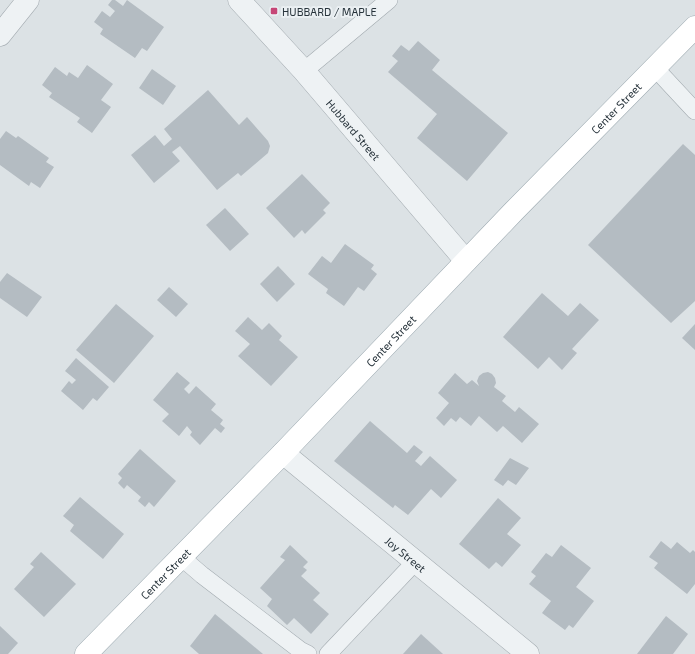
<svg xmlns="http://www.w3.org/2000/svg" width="695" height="654" font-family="'Exo 2',sans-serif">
<rect width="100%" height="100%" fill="#dce2e5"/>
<g fill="#b4bcc2">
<path d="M112,0H115L123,6L127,0L164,27L147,51L142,48L135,58L100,34L103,29L94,22L102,11L110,17L115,11L108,5Z"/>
<path d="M418,41L440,60L432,70L508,133L467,181L417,138L437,114L388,72L398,61L392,56L401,45L409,51Z"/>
<path d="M87,65L113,84L101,100L111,107L92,133L77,122L80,118L49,97L52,93L42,85L55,67L67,76L69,72L78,78Z"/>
<path d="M152,69L176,86L163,105L139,88Z"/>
<path d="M208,90L239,125L247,117L268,141L270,146L268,153L241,176L238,173L217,190L180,146L172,152L180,161L154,183L131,155L155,135L164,146L172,139L164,129Z"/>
<path d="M6,131L16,138L18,136L49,158L46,162L54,167L40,188L31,182L29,186L0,165V139Z"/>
<path d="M683,144L695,155V301L671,323L588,245Z"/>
<path d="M302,174L330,203L323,210L326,213L305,234L302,230L294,238L266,208Z"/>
<path d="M225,208L249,234L230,251L206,225Z"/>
<path d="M345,244L374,265L371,269L377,274L364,291L358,287L344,306L326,293L328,289L308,274L322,256L331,263Z"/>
<path d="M278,266L295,284L277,302L260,284Z"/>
<path d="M7,273L42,297L27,317L0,298V282Z"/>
<path d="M169,287L188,304L176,317L157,300Z"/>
<path d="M542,293L568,316L580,303L599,320L572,349L577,353L562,370L549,357L538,369L503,337Z"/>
<path d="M116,304L154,336L114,383L76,350Z"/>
<path d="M248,317L262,330L269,323L282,336L279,340L298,357L271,386L238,356L250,344L235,331Z"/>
<path d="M695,324V350L682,338Z"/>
<path d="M76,358L109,387L97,401L93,398L83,410L61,391L69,381L72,384L76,380L65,371Z"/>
<path d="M177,372L190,383L184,389L189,394L196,386L216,404L211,410L223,420L220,424L225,428L221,433L215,428L200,445L190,435L192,432L187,426L179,436L162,421L169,414L153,400Z"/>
<path d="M488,372L492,374L495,378L496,383L494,387L506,396L502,401L515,412L519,407L539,424L522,443L503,426L497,432L479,416L471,426L460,417L456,422L451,418L444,426L436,418L449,403L438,393L455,373L467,384L472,380L479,386L477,381L479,376L483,373Z"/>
<path d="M370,421L407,453L414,445L423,452L415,461L421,466L430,456L457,480L441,498L431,489L408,515L395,505L393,508L334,461Z"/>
<path d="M140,449L176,481L154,507L149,502L145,507L138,501L141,497L127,485L124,489L118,483L122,478L118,474Z"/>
<path d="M510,458L529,468L516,485L508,480L503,486L494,480Z"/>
<path d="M80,497L124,534L103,559L70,531L74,525L63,516Z"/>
<path d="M498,498L521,518L507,534L521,545L502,567L496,562L489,569L459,544Z"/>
<path d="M661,541L671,549L677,542L690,553L693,550L695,552V584L687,594L654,568L658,563L649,557Z"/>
<path d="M290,545L308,562L303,567L307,570L301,576L320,593L313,600L329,614L311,634L294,618L287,625L267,606L272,599L260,588L285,560L280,557Z"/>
<path d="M561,545L591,568L576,587L594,601L573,628L569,625L565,630L542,613L551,601L529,584L536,576L531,572L546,553L552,557Z"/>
<path d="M41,552L76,584L44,617L14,589L34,567L30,564Z"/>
<path d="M215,614L263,654H199L190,646Z"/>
<path d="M666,616L688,634L673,654H637Z"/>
<path d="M0,626L18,643L8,654H0Z"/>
<path d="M421,634L443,654H403Z"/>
</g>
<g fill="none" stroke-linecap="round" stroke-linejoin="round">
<defs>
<g id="lane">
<path d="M655,68L695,111"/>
<path d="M304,71L389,0"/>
<path d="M181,557L202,575L300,650L308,654"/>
<path d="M328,654L416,561"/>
</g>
<g id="street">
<path id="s1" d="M239,0L304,71L466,261"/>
<path d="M0,35L28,0"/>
<path id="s2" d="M283,453L528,654"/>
</g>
<g id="primary">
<path id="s3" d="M86,654L283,453L514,211L695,27"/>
</g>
</defs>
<use href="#lane" stroke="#a2aaaf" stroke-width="18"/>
<use href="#street" stroke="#a2aaaf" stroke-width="23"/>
<use href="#primary" stroke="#9ca9b0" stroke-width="23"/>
<use href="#lane" stroke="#eef2f4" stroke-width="17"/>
<use href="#street" stroke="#eef2f4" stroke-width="22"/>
<use href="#primary" stroke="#fff" stroke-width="22"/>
</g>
<rect fill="#c64676" stroke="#ebf0f3" stroke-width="1.5" x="270" y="7" width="8" height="8" rx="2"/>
<g text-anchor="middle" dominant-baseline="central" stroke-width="4" stroke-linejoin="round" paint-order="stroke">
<g font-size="11" fill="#27333b" stroke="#ebf0f3" text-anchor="start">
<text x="282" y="11">HUBBARD / MAPLE</text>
</g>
<g font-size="11" fill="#27333b" stroke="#ebf0f3">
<text stroke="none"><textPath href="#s3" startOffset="761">Center Street</textPath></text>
<text stroke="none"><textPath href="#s1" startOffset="173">Hubbard Street</textPath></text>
<text stroke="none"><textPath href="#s3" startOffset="437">Center Street</textPath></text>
<text stroke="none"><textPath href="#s2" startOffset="159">Joy Street</textPath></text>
<text stroke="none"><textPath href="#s3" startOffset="113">Center Street</textPath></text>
</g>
</g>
</svg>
